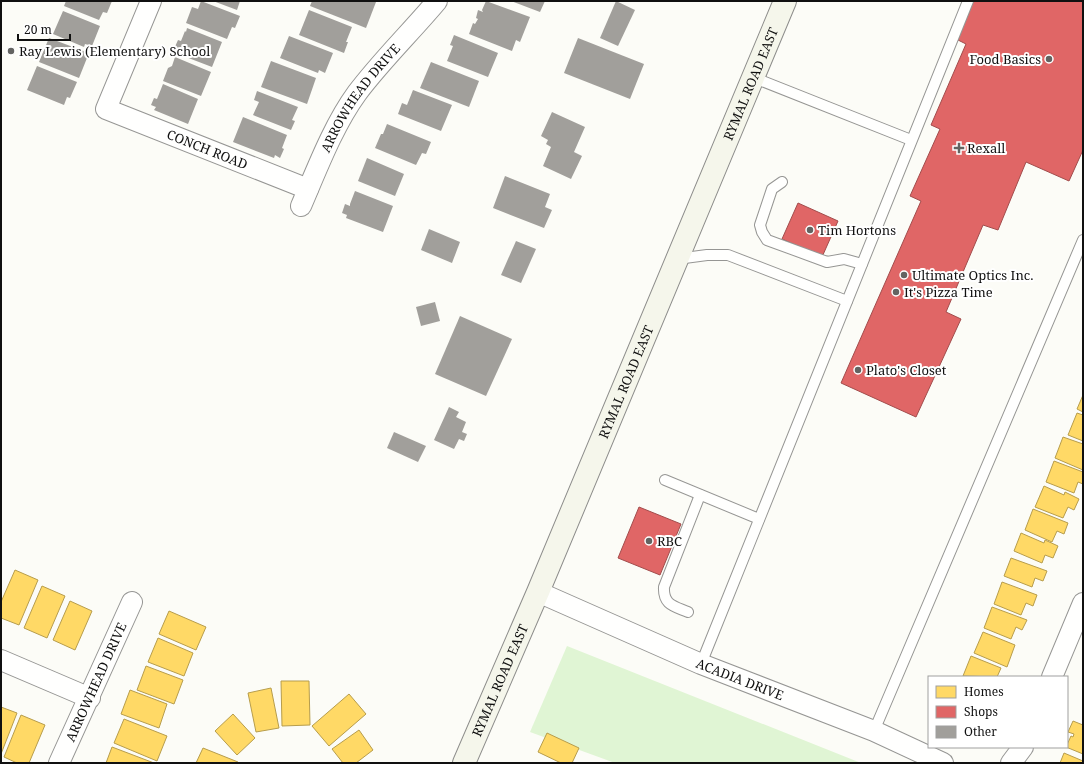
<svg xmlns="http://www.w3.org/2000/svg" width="1084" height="764" font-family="'Noto Serif',serif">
<rect width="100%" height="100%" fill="#fcfcf7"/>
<path fill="#e0f5d4" d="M567,646L861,763H615L530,732Z"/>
<g fill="#ffd966" stroke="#b79d4c">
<path d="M1083,395V412L1077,409Z"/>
<path d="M1077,413L1083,415V441L1068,435Z"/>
<path d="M1063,437L1083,444V470L1055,458Z"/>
<path d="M1054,461L1083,472V484L1078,482L1074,493L1046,482Z"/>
<path d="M1044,486L1064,495L1065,492L1079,499L1074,510L1068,507L1063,518L1035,507Z"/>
<path d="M1033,509L1068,523L1064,534L1057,531L1052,542L1025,530Z"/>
<path d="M1021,533L1044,543L1045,540L1058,546L1053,558L1045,555L1042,563L1014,551Z"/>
<path d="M1011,558L1047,571L1043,581L1035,578L1032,587L1004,576Z"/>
<path d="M15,570L38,580L19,625L1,618V602Z"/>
<path d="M1002,582L1037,595L1033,606L1026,603L1021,615L994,604Z"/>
<path d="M42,586L65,596L47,638L24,628Z"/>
<path d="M70,601L92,611L75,650L53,640Z"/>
<path d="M992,607L1027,620L1022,630L1016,627L1011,639L984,628Z"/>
<path d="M169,611L206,627L196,650L159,634Z"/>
<path d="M983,632L1015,645L1007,667L974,653Z"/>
<path d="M158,638L193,653L184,676L148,662Z"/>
<path d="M971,656L1001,668L997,677L963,676Z"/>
<path d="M146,666L183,680L174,704L137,690Z"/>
<path d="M281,681H309L310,725L282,726Z"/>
<path d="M271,688L279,728L256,732L248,693Z"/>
<path d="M130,690L167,704L159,728L121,714Z"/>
<path d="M349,694L366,714L329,746L312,726Z"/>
<path d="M1,707L17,713L1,754Z"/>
<path d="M233,714L255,738L237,755L215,731Z"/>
<path d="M21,715L45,725L29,763H17L4,757Z"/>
<path d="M124,719L167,736L157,761L114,743Z"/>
<path d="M1073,721L1083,725V754L1066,747L1071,736L1073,737L1074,734L1068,732Z"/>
<path d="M359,730L373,750L356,763H343L332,749Z"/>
<path d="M547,733L579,748L572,763H561L538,752Z"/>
<path d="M112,747L154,763H106Z"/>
<path d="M203,748L238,762V763H196Z"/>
<path d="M1064,753L1083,761V763H1060Z"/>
</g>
<g fill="#e06666" stroke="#a24c4c">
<path d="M971,1H1083V150L1069,181L1026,162L998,230L983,225L946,312L961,319L916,417L841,383L921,201L910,196L940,129L931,125L966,44L954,38Z"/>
<path d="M798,203L838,221L822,257L782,239Z"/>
<path d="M639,507L681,524L660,575L618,558Z"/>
</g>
<g fill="#a19f9b">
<path d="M66,1H112L107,13L103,12L99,20L64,6Z"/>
<path d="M201,1L240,16L235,28L232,27L227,39L186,23L192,7L198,9Z"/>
<path d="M213,1H240L237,10Z"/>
<path d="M312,1H374L376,2L366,28L310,6Z"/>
<path d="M486,1L530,17L520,42L516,40L512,51L469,34L473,23L475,24L478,19L476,18L478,10L483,12L482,10Z"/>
<path d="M511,1H545L540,12Z"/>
<path d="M616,1L635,10L618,46L600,38Z"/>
<path d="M309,10L352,27L346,42H348L344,53L299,35Z"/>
<path d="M63,11L100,26L92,46L85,44L84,47L53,34Z"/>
<path d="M187,28L222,42L212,67L178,54L179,51L174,49L178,40L181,41L185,31L186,32Z"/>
<path d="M454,35L498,53L488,77L447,61L453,46L450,45Z"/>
<path d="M289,36L333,53L325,73L319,70L318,73L280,58Z"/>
<path d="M49,38L89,53L79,78L39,62Z"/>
<path d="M578,38L644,64L630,99L564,73Z"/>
<path d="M175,57L211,72L201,96L163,81L168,68L172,66Z"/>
<path d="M271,61L316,78L307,104L261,87Z"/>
<path d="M431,62L479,81L469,107L420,88Z"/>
<path d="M37,66L77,82L70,98L67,97L64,105L27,90Z"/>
<path d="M163,84L198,99L188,124L154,110L156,107L151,105L154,98L157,99Z"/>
<path d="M413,90L452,105L441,131L398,114L402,103L407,105Z"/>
<path d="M257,91L298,107L292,120L295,121L291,130L253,115L259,102L254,100Z"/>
<path d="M552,112L585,127L574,152L582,156L571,179L543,166L551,147L546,144L548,140L541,136Z"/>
<path d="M243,117L287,135L282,148L284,149L280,158L275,155L274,158L233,142Z"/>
<path d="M387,124L431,142L426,154L422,153L416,165L375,148L381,134H383Z"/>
<path d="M367,158L404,174L395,196L358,181Z"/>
<path d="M505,176L550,194L545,207L552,210L544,228L493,208Z"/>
<path d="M355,191L393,206L383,232L346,218L347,215L342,213L345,204L350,206V204Z"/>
<path d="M429,229L460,242L452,263L421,250Z"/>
<path d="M516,241L536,249L521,283L501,275Z"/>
<path d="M435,302L440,321L421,326L416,307Z"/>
<path d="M460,316L512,339L486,396L435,374Z"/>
<path d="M449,407L459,412L456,417L466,422L462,432L467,434L464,441L459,439L454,449L434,440Z"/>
<path d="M394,432L426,446L418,462L387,448Z"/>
</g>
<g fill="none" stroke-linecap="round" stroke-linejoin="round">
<defs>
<g id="lane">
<path d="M752,77L911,140"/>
<path d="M782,182L772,189L760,225L762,232L767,240L827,262L844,259L862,264"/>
<path d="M677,259L707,255H728L847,301"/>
<path d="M665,480L759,519"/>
<path d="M688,612C674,606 663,605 664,587L700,495"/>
<path d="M701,664L968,1"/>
<path d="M874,731L1083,240"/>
</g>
<g id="street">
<path id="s1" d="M151,1L106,109L308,189"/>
<path id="s2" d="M301,206C317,169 333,126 357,93C381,61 411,32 437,1"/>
<path id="s3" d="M538,592L701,664L874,731L943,763"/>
<path d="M1,660L90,698"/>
<path d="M1052,677L1083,603"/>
<path id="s4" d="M59,763L132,602"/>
<path d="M1011,763L1023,747"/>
</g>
<g id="secondary">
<path id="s5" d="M464,763L538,592L785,1"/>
</g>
</defs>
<use href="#lane" stroke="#969694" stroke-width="12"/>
<use href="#street" stroke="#969694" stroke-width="22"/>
<use href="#secondary" stroke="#8d8d8b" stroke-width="24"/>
<use href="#lane" stroke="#fffffe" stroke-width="10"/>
<use href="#street" stroke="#fffffe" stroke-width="20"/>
<use href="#secondary" stroke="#f5f6eb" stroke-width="22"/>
</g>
<g fill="#636361" stroke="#fff" stroke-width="1.5">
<circle cx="11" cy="51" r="4"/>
<circle cx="1049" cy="59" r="4"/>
<path d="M957 142h4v4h4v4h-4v4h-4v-4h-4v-4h4z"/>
<circle cx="810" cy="230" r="4"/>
<circle cx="904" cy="275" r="4"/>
<circle cx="896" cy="292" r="4"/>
<circle cx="858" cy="370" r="4"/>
<circle cx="649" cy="541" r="4"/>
</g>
<g text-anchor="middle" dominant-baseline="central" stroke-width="4" stroke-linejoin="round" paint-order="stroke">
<g font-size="13" fill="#101010" stroke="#fff" text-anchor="start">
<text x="19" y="51">Ray Lewis (Elementary) School</text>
<text x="1041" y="59" text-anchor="end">Food Basics</text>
<text x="967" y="148">Rexall</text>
<text x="818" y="230">Tim Hortons</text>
<text x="912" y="275">Ultimate Optics Inc.</text>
<text x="904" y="292">It's Pizza Time</text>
<text x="866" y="370">Plato's Closet</text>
<text x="657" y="541">RBC</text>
</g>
<g font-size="13" fill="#101010" stroke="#fff">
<text stroke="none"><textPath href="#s5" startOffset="737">RYMAL ROAD EAST</textPath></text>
<text stroke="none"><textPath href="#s2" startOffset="124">ARROWHEAD DRIVE</textPath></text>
<text stroke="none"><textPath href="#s1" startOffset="226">CONCH ROAD</textPath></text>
<text stroke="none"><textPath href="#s5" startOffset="414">RYMAL ROAD EAST</textPath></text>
<text stroke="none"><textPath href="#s3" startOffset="220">ACADIA DRIVE</textPath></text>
<text stroke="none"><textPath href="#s5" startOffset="90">RYMAL ROAD EAST</textPath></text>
<text stroke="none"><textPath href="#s4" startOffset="89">ARROWHEAD DRIVE</textPath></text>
</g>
</g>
<rect width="1084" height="764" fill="none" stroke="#101010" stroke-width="4"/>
<rect x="928" y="676" width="140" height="72" fill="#ffffff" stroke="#9f9f9f"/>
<rect x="936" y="686" width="20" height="12" fill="#ffd966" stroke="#9f9f9f"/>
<text x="964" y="696" font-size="12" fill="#101010">Homes</text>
<rect x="936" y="706" width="20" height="12" fill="#e06666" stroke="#9f9f9f"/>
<text x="964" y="716" font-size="12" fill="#101010">Shops</text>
<rect x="936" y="726" width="20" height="12" fill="#a19f9b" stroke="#9f9f9f"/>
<text x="964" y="736" font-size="12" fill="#101010">Other</text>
<path d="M18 34v6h52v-6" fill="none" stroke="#101010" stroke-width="2"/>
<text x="24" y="34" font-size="12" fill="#101010" stroke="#ffffff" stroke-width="3" paint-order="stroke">20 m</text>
</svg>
